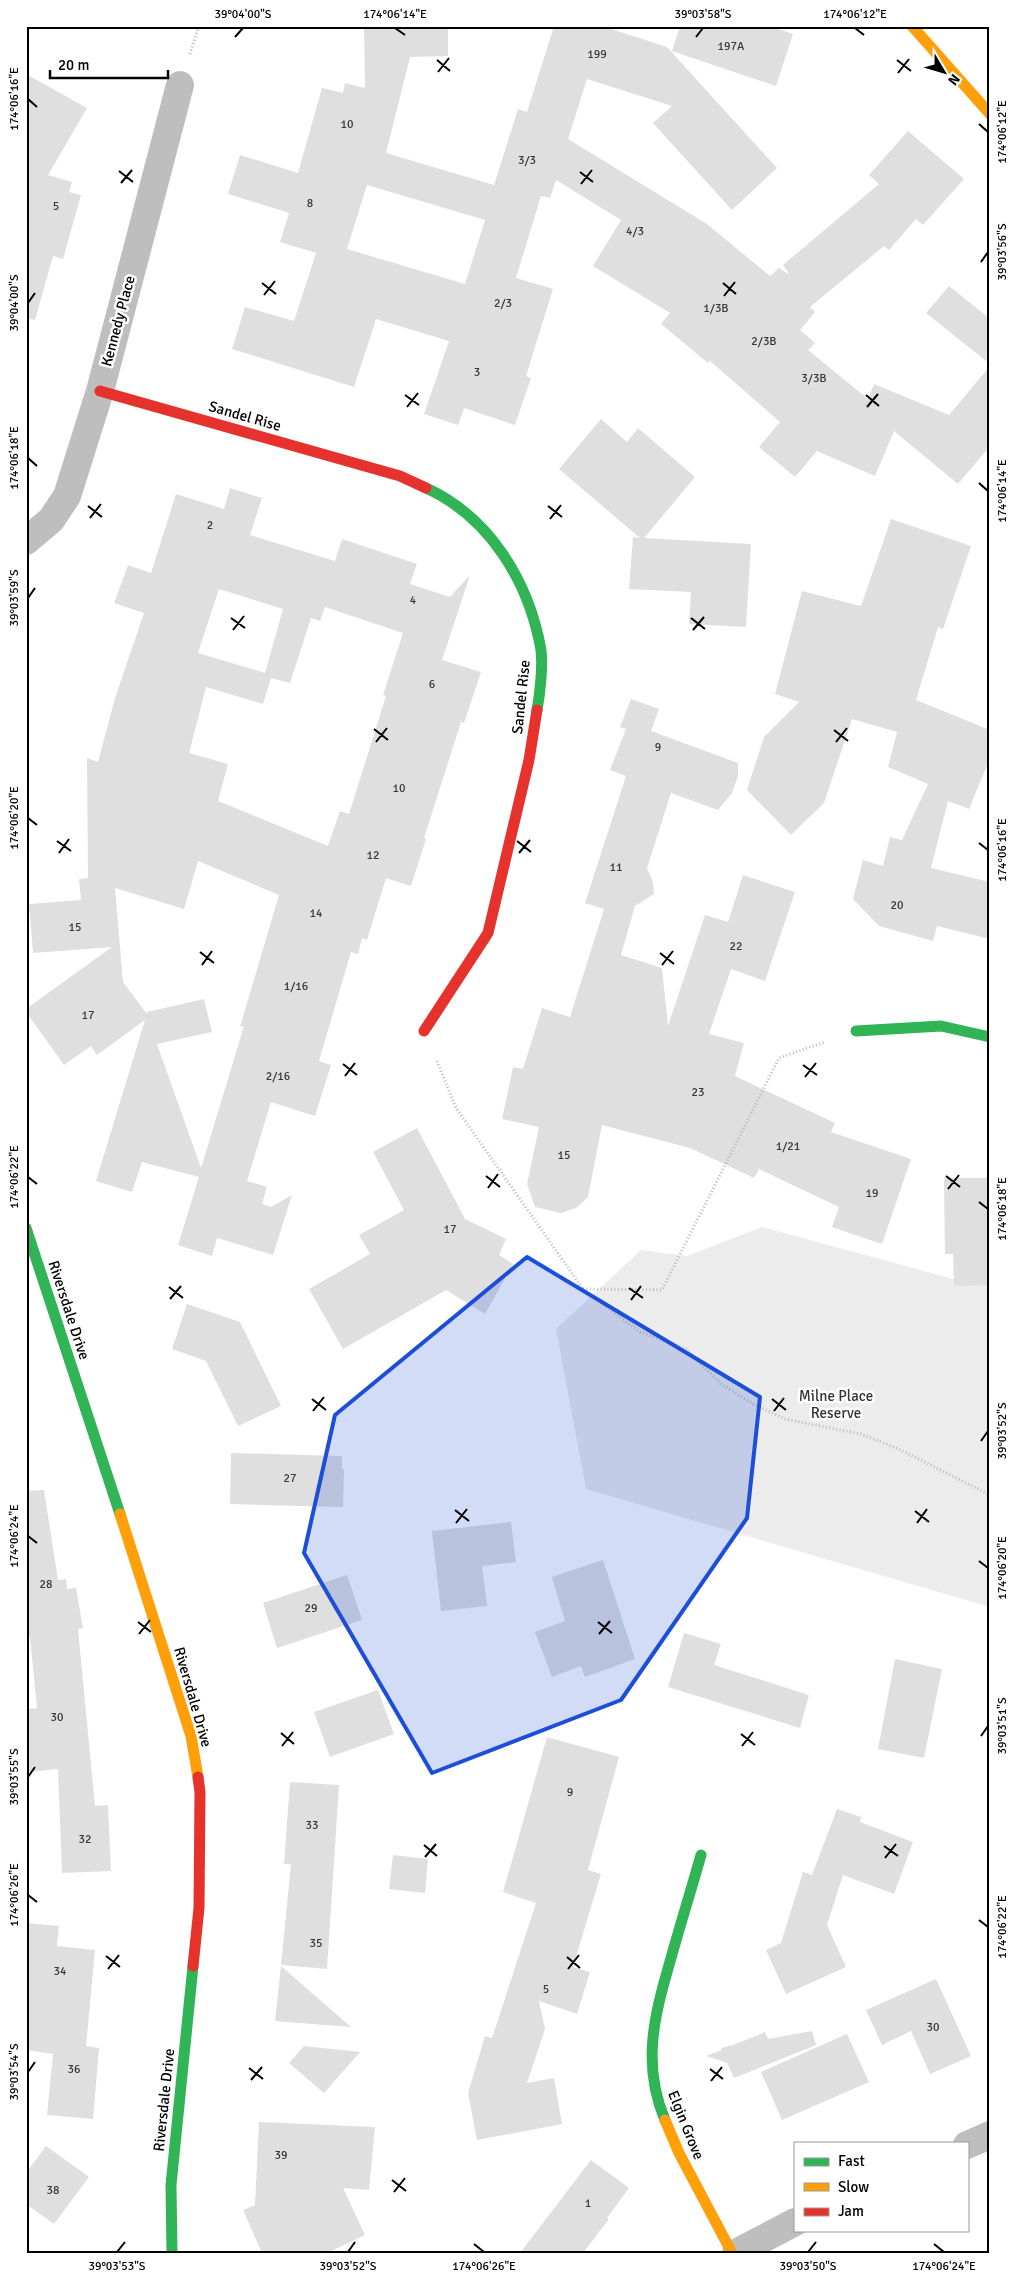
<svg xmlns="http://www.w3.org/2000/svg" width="1016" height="2279" font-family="Signika,sans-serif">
<rect width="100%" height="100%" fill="#fff"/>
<path fill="#ececec" d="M762,1227L968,1283H990V1607L586,1489L556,1329L641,1250L687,1256Z"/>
<g fill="#dfdfdf" fill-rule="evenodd">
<path d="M364,26H448V56L410,57L386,153L494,185L518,109L527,112L554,26H602L667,47L777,168L732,210L653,123L672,106L587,79L568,139L707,224L770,276L779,268L790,275L783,265L879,184L869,175L908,131L964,179L923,225L916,219L889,250L884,246L810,307L815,312L800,330L815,343L808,350L868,399L874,384L949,415L990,366V446L958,484L894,431L875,476L817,451L795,477L759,447L780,422L710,361L708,363L661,324L670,313L593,266L621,220L556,180L550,198L541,196L516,278L553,289L526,376L531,378L515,425L464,408L458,425L424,414L449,341L376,319L354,387L232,349L245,307L294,321L316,253L280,242L289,213L228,194L240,155L298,173L322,88L343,93L345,83L365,88ZM367,185L485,220L465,284L347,249Z"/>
<path d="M680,26H770L793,34L776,86L672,51Z"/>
<path d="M26,74L87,108L48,175L72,182L69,192L81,195L63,259L53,256L35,320L26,318Z"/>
<path d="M949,286L990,319V364L926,313Z"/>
<path d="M601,419L627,442L638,428L695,477L644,538L751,544L746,627L689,624L691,592L629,589L633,537L640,538L559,469Z"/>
<path d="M230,488L262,498L250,535L335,561L342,539L417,564L410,584L450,597L470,575L442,660L481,672L464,723L461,722L424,838L426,839L411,886L386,878L367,940L362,938L358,954L351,952L319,1061L331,1065L315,1116L271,1102L247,1181L267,1187L262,1204L271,1207L292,1195L273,1255L217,1238L212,1256L178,1245L199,1177L142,1162L132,1192L96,1181L145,1020L97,1055L91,1046L64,1065L26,1012V1009L112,947L33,953L29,904L81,900L79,879L88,878L87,758L98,762L115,698L144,613L114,603L128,565L151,573L176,494L224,509ZM219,589L283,609L265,673L198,653ZM325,607L403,633L383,695L386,696L349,814L340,811L328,846L218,801L228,764L189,753L206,687L263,704L271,678L290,683L311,618L320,621ZM198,861L279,895L240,1027L244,1026L201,1168L157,1044L212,1032L204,999L147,1012V1014L123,982L115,888L184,909Z"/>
<path d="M891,519L971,546L943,629L938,627L916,700L990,730V758L969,809L948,801L931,868L990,882V939L937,926L933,941L879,926L853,899L863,860L883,866L890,837L902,840L928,784L888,767L897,732L852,719L824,803L791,835L747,790L764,737L799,702L775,694L802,591L861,606Z"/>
<path d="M631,699L659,709L651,731L738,763V776L732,793L718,810L671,793L647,868L653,882L654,894L635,906L621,955L662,968L668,1026L705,915L728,922L743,875L795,892L765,981L731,969L709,1034L744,1043L735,1076L835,1123L831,1132L911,1159L882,1244L832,1227L839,1207L759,1169L754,1178L690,1148L602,1125L588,1197L584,1201L576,1208L561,1213L535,1207L527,1184L539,1127L502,1119L513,1067L523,1069L542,1008L570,1017L604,909L585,903L626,776L610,770L626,729L620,727Z"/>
<path d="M417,1128L465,1219L506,1239L499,1255L513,1264L485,1314L446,1290L343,1349L309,1289L370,1254L359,1235L404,1210L373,1152Z"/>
<path d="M944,1178H990V1285L954,1286L953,1254H945Z"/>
<path d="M187,1304L240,1322L281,1406L238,1426L206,1361L172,1349Z"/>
<path d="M231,1453L342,1456V1469H344L343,1507L230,1504Z"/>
<path d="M44,1490L58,1580L66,1579L67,1589L76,1588L83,1628L78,1629L95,1806L108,1805L111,1871L62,1873L58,1769L26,1772V1709L37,1708L30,1637H26V1491Z"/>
<path d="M511,1522L516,1562L482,1566L487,1606L441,1611L432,1531Z"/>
<path d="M603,1560L635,1659L585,1677L581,1666L552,1677L535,1632L565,1621L552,1577Z"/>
<path d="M347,1575L362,1620L277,1648L263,1603Z"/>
<path d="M684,1633L721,1644L714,1665L809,1695L800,1728L668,1687Z"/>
<path d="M895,1659L942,1669L924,1758L878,1749Z"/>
<path d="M378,1690L394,1734L330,1757L314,1712Z"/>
<path d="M547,1737L619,1757L588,1870L601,1874L573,1967L590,1972L577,2014L539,2001L545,2029L527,2083L554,2078L562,2124L477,2140L468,2093L485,2036L492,2038L536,1903L503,1892Z"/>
<path d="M290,1782L339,1785L327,1969L281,1965L291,1864H284Z"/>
<path d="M837,1809L861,1817L860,1822L913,1842L894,1894L843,1875L827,1925L846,1967L786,1994L766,1950L781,1943L803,1872L812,1875Z"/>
<path d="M393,1855L428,1859L425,1893L389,1889Z"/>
<path d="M26,1923L59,1926L57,1946L95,1950L86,2046L99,2048L93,2119L47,2115L53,2054L26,2050Z"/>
<path d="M281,1966L351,2027L275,2021Z"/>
<path d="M936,1979L971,2056L930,2074L911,2031L882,2045L866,2010Z"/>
<path d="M812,2031L816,2045L734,2078L727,2063L706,2056L722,2050L721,2048L733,2045L765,2032L768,2039Z"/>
<path d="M847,2034L869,2082L782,2120L761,2072Z"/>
<path d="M304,2046L360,2052L324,2093L289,2063Z"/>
<path d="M259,2122L375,2127L369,2190L343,2188L365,2235L327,2253H262L243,2210L255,2205Z"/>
<path d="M46,2146L89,2177L54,2224L26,2204V2173Z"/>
<path d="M591,2160L629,2188L607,2218L609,2219L583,2253H520Z"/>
</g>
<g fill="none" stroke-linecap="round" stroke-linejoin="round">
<g stroke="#b9b9b9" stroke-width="3" stroke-dasharray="1 2.5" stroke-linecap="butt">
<path d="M190,54L199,26"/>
<path d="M437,1061L456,1108L583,1289L640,1332L686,1349L721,1384L755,1405L785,1419L861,1434L901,1450L990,1495"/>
<path d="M583,1289L662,1290L779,1058L825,1042"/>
</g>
<g stroke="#bebebe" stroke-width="28">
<path d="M26,541L51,520L67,496L100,391L180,85"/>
<path d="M967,2145L990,2135"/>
<path d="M736,2253L795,2222"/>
</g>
<g stroke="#30b455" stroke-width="11">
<path d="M426,488C490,517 529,582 541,650C543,666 540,694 537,710"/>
<path d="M856,1031L941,1026L990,1037"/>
<path d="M26,1228L120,1514"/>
<path d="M665,2120C640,2061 656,2010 673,1951C682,1919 692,1887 701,1855"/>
<path d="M172,2253L171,2185L193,1966"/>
</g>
<g stroke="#ff9f0a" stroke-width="11">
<path d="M912,26L990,114"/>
<path d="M120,1514L191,1736L198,1777"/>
<path d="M665,2120L679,2153L732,2253"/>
</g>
<g stroke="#e5322d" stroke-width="11">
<path d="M100,391L400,476L426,488"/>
<path d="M424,1031L488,933L529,760L537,710"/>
<path d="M193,1966L199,1908L200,1792L198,1777"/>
</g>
</g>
<path fill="#1d4ed8" fill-opacity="0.2" stroke="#1d4ed8" stroke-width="4" stroke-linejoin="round" d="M527,1257L760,1397L747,1518L621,1700L432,1773L304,1553L335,1415Z"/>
<path fill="none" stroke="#000" stroke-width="2" d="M395,28L405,35M855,28L864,35M235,37L243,28M696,37L703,28M437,60L450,71M897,60L911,71M438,72L449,58M898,73L909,59M28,99L37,107M979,124L988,132M119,171L133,182M580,172L593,182M121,183L132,170M581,184L592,170M981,262L988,252M262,283L276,294M723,283L736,294M264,295L275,281M724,296L735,282M28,303L35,293M405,395L419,405M866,395L879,406M407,407L418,393M867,407L878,394M28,458L37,466M979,483L988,491M88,506L102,517M548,506L562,517M90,518L101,504M550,519L561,505M28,598L35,588M231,618L245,628M691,618L705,629M233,630L244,616M693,630L704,617M374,729L388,740M834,730L848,741M376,742L387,728M836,742L847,728M28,818L37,825M57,841L71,851M517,841L531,852M979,843L988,850M59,853L69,839M519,853L530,840M200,952L214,963M660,953L674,964M202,965L212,951M662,965L673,951M343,1064L357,1075M803,1065L817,1075M345,1076L355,1063M805,1077L816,1063M486,1176L500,1187M946,1176L960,1187M28,1177L37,1184M488,1188L498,1174M948,1189L959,1175M979,1202L988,1209M169,1287L183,1298M629,1288L643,1298M170,1299L181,1286M631,1300L641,1286M312,1399L326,1410M772,1399L786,1410M313,1411L324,1397M774,1411L784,1398M981,1441L988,1431M455,1510L469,1521M915,1511L929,1522M456,1523L467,1509M917,1523L927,1509M28,1536L37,1543M979,1561L988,1568M138,1622L151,1632M598,1622L612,1633M139,1634L150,1620M599,1634L610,1621M281,1733L294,1744M741,1734L755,1745M981,1736L988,1726M282,1746L293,1732M742,1746L753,1732M28,1777L35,1767M424,1845L437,1856M884,1846L898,1856M425,1857L436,1844M885,1858L896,1844M28,1895L37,1902M979,1920L988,1927M106,1956L120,1967M567,1957L580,1968M108,1969L119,1955M568,1969L579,1955M249,2068L263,2079M710,2069L723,2079M28,2072L35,2062M251,2080L262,2067M711,2081L722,2067M392,2180L406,2191M394,2192L405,2178M474,2244L484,2252M934,2244L944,2252M117,2252L125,2242M348,2252L355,2242M808,2252L816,2242"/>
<g text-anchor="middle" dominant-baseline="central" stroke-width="5" stroke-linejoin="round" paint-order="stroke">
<g font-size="12" fill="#383838">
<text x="731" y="46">197A</text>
<text x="597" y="54">199</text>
<text x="347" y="124">10</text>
<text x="527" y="160">3/3</text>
<text x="310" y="203">8</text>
<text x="56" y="206">5</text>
<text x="635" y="231">4/3</text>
<text x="503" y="303">2/3</text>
<text x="716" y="308">1/3B</text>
<text x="764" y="341">2/3B</text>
<text x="477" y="372">3</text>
<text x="814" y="378">3/3B</text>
<text x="210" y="525">2</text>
<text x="413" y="600">4</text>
<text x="432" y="684">6</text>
<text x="658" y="747">9</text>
<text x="399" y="788">10</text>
<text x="373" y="855">12</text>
<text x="616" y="867">11</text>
<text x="897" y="905">20</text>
<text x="316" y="913">14</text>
<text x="75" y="927">15</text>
<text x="736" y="946">22</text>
<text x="296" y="986">1/16</text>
<text x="88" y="1015">17</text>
<text x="278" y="1076">2/16</text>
<text x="698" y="1092">23</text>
<text x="788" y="1146">1/21</text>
<text x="564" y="1155">15</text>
<text x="872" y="1193">19</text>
<text x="450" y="1229">17</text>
<text x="290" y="1478">27</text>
<text x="46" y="1584">28</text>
<text x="311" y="1608">29</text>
<text x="57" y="1717">30</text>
<text x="570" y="1792">9</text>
<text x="312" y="1825">33</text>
<text x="85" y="1839">32</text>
<text x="316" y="1943">35</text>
<text x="60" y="1971">34</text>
<text x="546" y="1989">5</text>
<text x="933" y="2027">30</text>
<text x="74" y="2069">36</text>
<text x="281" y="2155">39</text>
<text x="53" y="2190">38</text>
<text x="588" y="2203">1</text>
</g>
<g font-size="15" fill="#000" stroke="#fff">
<text transform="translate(118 321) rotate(-75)">Kennedy Place</text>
<text transform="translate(245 416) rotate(16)">Sandel Rise</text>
<text transform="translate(521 697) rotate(-84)">Sandel Rise</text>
<text transform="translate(69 1310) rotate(72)">Riversdale Drive</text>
<text transform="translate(193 1697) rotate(74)">Riversdale Drive</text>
<text transform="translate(164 2100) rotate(-84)">Riversdale Drive</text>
<text transform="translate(686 2125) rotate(68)">Elgin Grove</text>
</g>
<g font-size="15" fill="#333" stroke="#fff">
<text x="836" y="1396">Milne Place<tspan x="836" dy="17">Reserve</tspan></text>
</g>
</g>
<rect width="1016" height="2279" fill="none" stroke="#ffffff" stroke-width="55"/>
<rect x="794" y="2142" width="175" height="90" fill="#ffffff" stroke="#999999"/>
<rect x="804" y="2158" width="25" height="8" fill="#30b455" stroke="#999999"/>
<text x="838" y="2166" font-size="15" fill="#000000">Fast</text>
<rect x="804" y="2183" width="25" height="8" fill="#ff9f0a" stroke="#999999"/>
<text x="838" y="2192" font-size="15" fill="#000000">Slow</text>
<rect x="804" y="2208" width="25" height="8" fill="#e5322d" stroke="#999999"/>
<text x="838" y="2216" font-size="15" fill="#000000">Jam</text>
<g transform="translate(944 72) rotate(128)" stroke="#ffffff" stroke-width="4" paint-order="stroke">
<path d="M0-4L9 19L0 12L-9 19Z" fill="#000000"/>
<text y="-8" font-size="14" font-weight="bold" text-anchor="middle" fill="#000000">N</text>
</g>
<path d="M50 70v8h118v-8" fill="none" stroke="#000000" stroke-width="2.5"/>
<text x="58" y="70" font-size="15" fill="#000000" stroke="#ffffff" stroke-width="4" paint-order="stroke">20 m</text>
<rect x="28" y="28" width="960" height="2224" fill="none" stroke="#000" stroke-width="2"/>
<g font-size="12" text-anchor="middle" fill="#000">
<text x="243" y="18">39°04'00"S</text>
<text x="395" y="18">174°06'14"E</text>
<text x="703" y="18">39°03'58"S</text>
<text x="855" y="18">174°06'12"E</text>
<text transform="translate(14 99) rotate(-90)" y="4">174°06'16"E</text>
<text transform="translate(1002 132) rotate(-90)" y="4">174°06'12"E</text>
<text transform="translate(1002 252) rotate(-90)" y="4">39°03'56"S</text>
<text transform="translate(14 303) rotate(-90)" y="4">39°04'00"S</text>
<text transform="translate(14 458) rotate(-90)" y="4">174°06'18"E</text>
<text transform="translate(1002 491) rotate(-90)" y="4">174°06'14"E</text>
<text transform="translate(14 598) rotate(-90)" y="4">39°03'59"S</text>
<text transform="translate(14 818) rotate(-90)" y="4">174°06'20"E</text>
<text transform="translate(1002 850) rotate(-90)" y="4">174°06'16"E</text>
<text transform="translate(14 1177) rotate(-90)" y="4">174°06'22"E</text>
<text transform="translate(1002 1209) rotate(-90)" y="4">174°06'18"E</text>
<text transform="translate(1002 1431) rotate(-90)" y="4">39°03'52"S</text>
<text transform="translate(14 1536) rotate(-90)" y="4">174°06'24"E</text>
<text transform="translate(1002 1568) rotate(-90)" y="4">174°06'20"E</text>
<text transform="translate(1002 1726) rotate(-90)" y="4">39°03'51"S</text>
<text transform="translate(14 1777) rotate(-90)" y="4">39°03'55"S</text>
<text transform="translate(14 1895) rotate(-90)" y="4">174°06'26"E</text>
<text transform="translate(1002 1927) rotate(-90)" y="4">174°06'22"E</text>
<text transform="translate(14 2072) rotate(-90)" y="4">39°03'54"S</text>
<text x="117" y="2270">39°03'53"S</text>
<text x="348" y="2270">39°03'52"S</text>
<text x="484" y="2270">174°06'26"E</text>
<text x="808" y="2270">39°03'50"S</text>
<text x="944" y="2270">174°06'24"E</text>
</g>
</svg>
